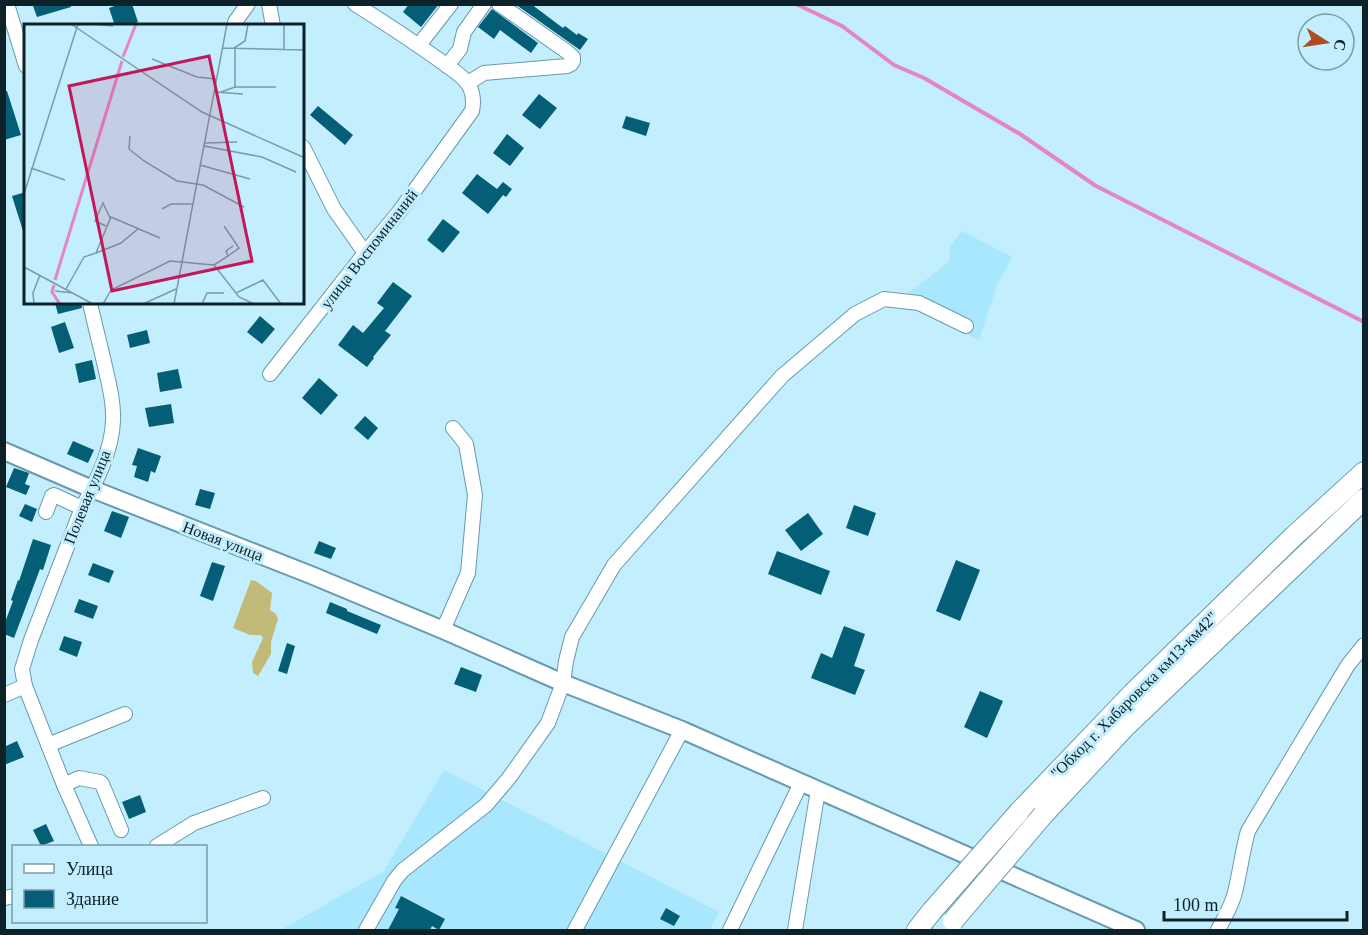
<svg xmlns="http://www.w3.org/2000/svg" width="1368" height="935" font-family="Georgia,serif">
<rect width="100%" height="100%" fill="#c3eefd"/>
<g fill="#a8e7fe">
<path d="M962,231L1012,257L997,285L979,340L899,300L949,262L950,246Z"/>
<path d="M444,770L719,912L710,930H281L384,871Z"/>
</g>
<path fill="#c2ba79" d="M251,580L256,581L272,593L270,610L276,614L278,619L271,642V654L258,676L253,673L252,662L263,638L261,635H250L233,628Z"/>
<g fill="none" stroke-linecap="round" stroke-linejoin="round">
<path stroke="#e386c2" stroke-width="4" d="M796,4L842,26L894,65L924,78L1020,134L1096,186L1364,322"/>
</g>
<g fill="#045e75">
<path d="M39,4H70L71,7L37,17L33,6Z"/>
<path d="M120,4H132L138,22L126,26H115L109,8Z"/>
<path d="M409,4H439L421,27L403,12Z"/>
<path d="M515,4H531L563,28L565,26L577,35L578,33L588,39L580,50Z"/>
<path d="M492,9L538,43L531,53L500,30L494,39L478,27Z"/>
<path d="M4,91H7L21,135L4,140Z"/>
<path d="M539,94L557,108L540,129L522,115Z"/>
<path d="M318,106L353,135L345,145L310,115Z"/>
<path d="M626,116L650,123L646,136L622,128Z"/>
<path d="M507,134L524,148L510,166L493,153Z"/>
<path d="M477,174L497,189L503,182L512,189L506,197L503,195L488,214L462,193Z"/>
<path d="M26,192V230L23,231L12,196Z"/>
<path d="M443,219L460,232L443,253L427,240Z"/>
<path d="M393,282L412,296L385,331L391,335L373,357L374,358L367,367L338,345L353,325L363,333L384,308L377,303Z"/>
<path d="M55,303H81L82,308L58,314Z"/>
<path d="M260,316L275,329L262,344L247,332Z"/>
<path d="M65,322L74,348L59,353L51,327Z"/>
<path d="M147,330L150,343L130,348L127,335Z"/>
<path d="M92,360L96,379L79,383L75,364Z"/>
<path d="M178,369L182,388L160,392L157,373Z"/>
<path d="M319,378L338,395L321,415L302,398Z"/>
<path d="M171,404L174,423L149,427L145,408Z"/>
<path d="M365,416L378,428L368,440L354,428Z"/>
<path d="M73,441L94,450L88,463L67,454Z"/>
<path d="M138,448L161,456L155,473L151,471L148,482L134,477L137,466L132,465Z"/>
<path d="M14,468L29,473L25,484L30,486L26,495L6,487Z"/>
<path d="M200,489L215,493L210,509L195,505Z"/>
<path d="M25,504L37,509L32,522L19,516Z"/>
<path d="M854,505L876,513L868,536L846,528Z"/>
<path d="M112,511L129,517L121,538L104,531Z"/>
<path d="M808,513L823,534L801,551L785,530Z"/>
<path d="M33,539L51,545L43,570L40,569L14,638L4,634V625L13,601L11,600L18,580L19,581Z"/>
<path d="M319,541L336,548L331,559L314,553Z"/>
<path d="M777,551L830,571L821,595L768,574Z"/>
<path d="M956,560L980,570L960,621L936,611Z"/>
<path d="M212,562L225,566L213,601L200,596Z"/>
<path d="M93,563L114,571L109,583L88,575Z"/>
<path d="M79,599L98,606L93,619L74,612Z"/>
<path d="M330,602L347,609V611L381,625L377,634L326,613Z"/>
<path d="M844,626L865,634L854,666L865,670L855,695L811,678L821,653L832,658Z"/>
<path d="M64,636L82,642L77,657L59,650Z"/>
<path d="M287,643L295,646L287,674L278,671Z"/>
<path d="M461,667L482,675L476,692L454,684Z"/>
<path d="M980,691L1003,701L987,738L964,727Z"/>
<path d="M17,741L24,757L4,765V747Z"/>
<path d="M140,795L146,812L129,819L122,802Z"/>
<path d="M46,824L54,841L41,846L33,830Z"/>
<path d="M401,896L445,919L439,930L432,926L430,930H388L399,909L395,908Z"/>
<path d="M666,908L680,916L674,926L660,919Z"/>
</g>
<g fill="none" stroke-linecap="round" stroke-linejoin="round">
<defs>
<g id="minor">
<path d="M7,4L26,66"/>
<path d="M269,4L273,26"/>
<path d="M235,22L248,4"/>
<path d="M419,45L451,4"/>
<path d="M447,66L460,49L464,32L484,4"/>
<path d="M468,83L484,73L567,66L571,64L573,61V57L566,51L499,4"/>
<path d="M303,147L334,209L365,253"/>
<path d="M90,303C95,326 101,348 106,371C110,387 114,404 113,421C112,451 96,482 82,508L31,640L22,669L25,686L64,785L79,778L100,782L102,784L121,830"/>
<path d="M270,374L365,253L399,212L472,111C474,102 473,91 468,84C462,75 451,69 442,62C414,42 385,23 355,4"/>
<path d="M46,512L52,496L54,495L82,508"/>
<path d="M443,630L468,573L475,495L466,444L453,428"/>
<path d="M4,695L25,686"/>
<path d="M48,745L125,714"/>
<path d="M64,785L91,846"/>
<path d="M157,846L194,823L263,798"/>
<path d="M5,898L14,896"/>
<path d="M366,930L394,881L402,871L486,805L509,778L548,723L563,683L566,661L572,637L614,565L782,376L855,314L884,299L919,303L966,326"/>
<path d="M575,930L682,730"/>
<path d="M730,930L801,783"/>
<path d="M795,930L818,790"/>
<path d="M1218,930C1224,919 1230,908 1234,896C1240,874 1242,852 1248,831L1348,665L1364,645"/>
</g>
<path id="major" d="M4,451L92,489L311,575L443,630L563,683L682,730L1136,930"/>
<g id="highway">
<path d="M1019,812L1133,693L1294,536L1364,472"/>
<path d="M1043,815L1125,727L1364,499"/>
<path d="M917,930L932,911"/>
</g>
</defs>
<use href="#minor" stroke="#679aac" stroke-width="16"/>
<use href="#major" stroke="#679aac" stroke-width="20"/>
<use href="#highway" stroke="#679aac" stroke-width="22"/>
<use href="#minor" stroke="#fff" stroke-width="14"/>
<use href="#major" stroke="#fff" stroke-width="16"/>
<use href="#highway" stroke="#fff" stroke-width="20"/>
<defs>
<g id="highway-bridge">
<path d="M932,911L1019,812"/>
<path d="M953,921L1043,815"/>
</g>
</defs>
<use href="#highway-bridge" stroke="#679aac" stroke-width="22" stroke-linecap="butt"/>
<use href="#highway-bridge" stroke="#fff" stroke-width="20"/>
</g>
<g text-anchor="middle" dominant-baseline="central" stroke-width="6" stroke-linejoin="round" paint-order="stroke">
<g font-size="16" fill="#0c2128" stroke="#c3eefd">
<text transform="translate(369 249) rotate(-52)">улица Воспоминаний</text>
<text transform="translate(87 497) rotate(-68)">Полевая улица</text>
<text transform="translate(223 541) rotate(21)">Новая улица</text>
<text transform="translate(1134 695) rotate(-45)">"Обход г. Хабаровска км13-км42"</text>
</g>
</g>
<g transform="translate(24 24)">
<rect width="280" height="280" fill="#c3eefd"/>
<path fill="none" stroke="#e386c2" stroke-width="3" d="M99,33L112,0M31,256L98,37M30,261L28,268L36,280"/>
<path fill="none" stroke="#7a9ca8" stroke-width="1.5" d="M47,0L178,88L281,134M69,0L89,2M199,24L281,26M210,24L221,17L224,0M211,25V63M260,25V0M128,35L173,53L192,55M191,68L219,70M197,68L211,63H252M106,112L105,125L120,137L153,157L179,161L220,183M181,119L213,118M180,122L238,133L272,148M176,141L226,155M7,144L41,156M0,170L54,0M138,185L147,180H169M82,202L71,197L79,179L86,194M200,202L215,224L204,232M72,229L97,219L115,204M190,241L215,273L230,280M190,241L204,232L202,227L209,222M0,243L69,280M42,265L60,233L72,229L87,193L136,214M31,267L49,269M212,269L239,256L257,280M10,280L9,269L16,251M79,280L87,266L146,237L190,241M119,280L152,265M150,280L203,0M178,280L183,269H200"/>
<path fill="#c2185b" fill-opacity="0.15" stroke="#c2185b" stroke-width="3" d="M185,32L228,237L88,267L45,62Z"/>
<rect width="280" height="280" fill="none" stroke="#0c2128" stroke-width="3"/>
</g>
<rect width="1368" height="935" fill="none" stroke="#0c2128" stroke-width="12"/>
<rect x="12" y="845" width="195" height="78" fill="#c3eefd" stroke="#7a9ca8" stroke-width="1.5"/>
<rect x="24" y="864" width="30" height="9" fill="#ffffff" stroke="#7a9ca8" stroke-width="1.5"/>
<text x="66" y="875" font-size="18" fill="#0c2128">Улица</text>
<rect x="24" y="890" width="30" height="18" fill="#045e75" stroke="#7a9ca8" stroke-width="1.5"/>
<text x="66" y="905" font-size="18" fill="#0c2128">Здание</text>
<g transform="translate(1326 42) rotate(102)"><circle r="28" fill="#c3eefd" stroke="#7a9ca8" stroke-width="1.5"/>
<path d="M0-4.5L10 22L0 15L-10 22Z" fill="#b14c20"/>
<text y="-9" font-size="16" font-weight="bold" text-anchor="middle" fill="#0c2128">С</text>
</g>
<path d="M1164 911v9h183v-9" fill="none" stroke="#0c2128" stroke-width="3"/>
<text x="1173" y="911" font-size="18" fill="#0c2128" stroke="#c3eefd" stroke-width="4.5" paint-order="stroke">100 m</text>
</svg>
